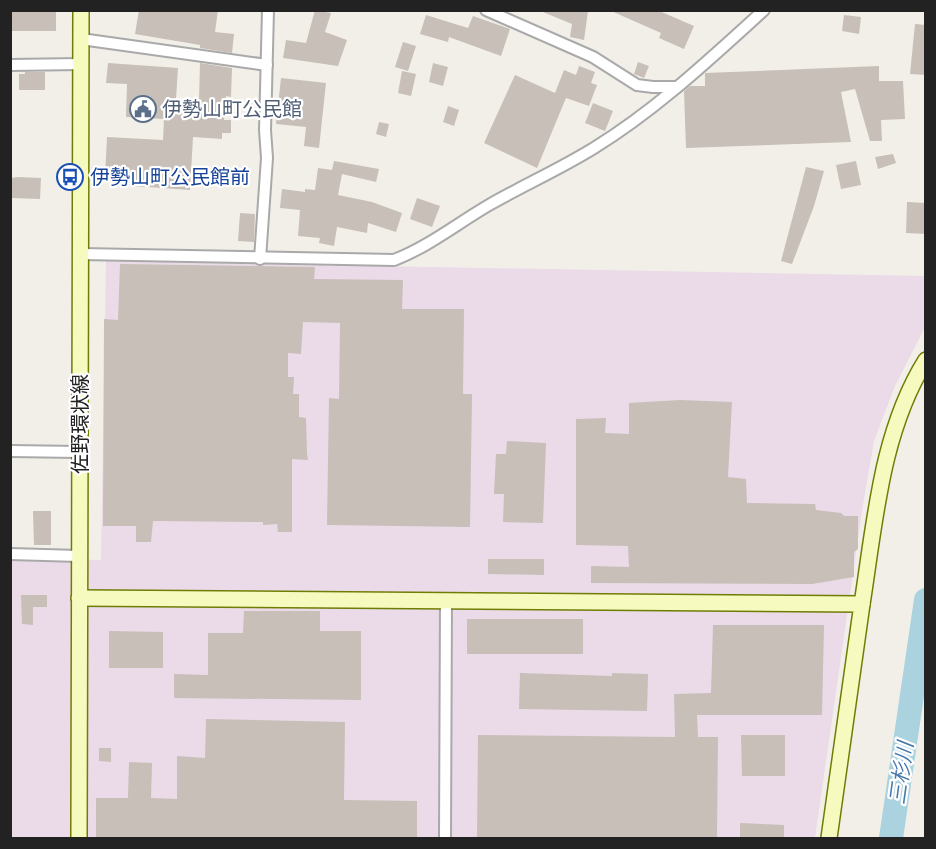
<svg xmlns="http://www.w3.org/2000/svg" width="936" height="849" font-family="Inter,'Noto Sans JP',sans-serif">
<rect width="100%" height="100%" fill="#f2efe9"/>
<path fill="#ebdbe8" d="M106,261L925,276V327L895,386L874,441L862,511L815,838H11V558L101,560Z"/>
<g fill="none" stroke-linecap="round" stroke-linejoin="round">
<path stroke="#aad3df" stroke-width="24" d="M891,838L926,600"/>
</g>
<g fill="#c7bfb8">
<rect x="10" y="10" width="46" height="21"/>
<path d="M139,10H218L215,32L234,34L232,53L200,48V45L135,34Z"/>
<path d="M315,10L331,13L325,32L347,40L338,66L283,58L286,40L306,43Z"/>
<path d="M538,10L588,11L584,40L570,37L572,24Z"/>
<path d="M609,10H657L694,26L684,49L659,38L661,33Z"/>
<path d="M426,15L468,28L473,16L510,29L501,56L449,37L448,42L420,34Z"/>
<path d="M844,15L861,17L859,34L842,31Z"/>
<path d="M915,24L926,25V75L910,74Z"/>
<path d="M403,42L416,46L408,71L395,67Z"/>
<path d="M638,62L649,66L644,78L634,74Z"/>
<path d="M108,63L178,68L176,99L199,100L200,63L232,68L231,97L226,96L224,120H231V133H222V139L193,137L190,190L133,186V179L105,178L107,137L163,140L164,119L126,117L127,84L106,83Z"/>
<path d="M433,63L448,67L443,86L429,82Z"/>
<path d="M579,66L595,72L591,83L597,85L589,106L566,98L537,168L484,143L515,75L555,93L564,70L576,75Z"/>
<path d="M879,66V81H903L905,119L881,120L882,141H870L855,89L841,92L851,142L686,148L684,91L690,86H705V73Z"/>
<path d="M402,71L416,74L411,96L398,93Z"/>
<path d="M25,72H45V90H19V74H25Z"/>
<path d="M281,78L326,83L319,148L304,146L306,127L276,124Z"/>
<path d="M593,103L613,111L605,131L585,123Z"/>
<path d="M448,106L459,110L454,126L443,122Z"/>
<path d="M379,122L389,124L386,137L376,134Z"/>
<path d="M893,154L896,163L878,169L875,157Z"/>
<path d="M334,161L379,169L376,182L342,174L338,195L372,202L402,213L396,232L368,223L367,233L337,227L334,246L319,243L320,238L298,236L300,210L280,208L282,189L305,192V189L315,190L318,168L332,170Z"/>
<path d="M856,161L861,185L841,189L836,165Z"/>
<path d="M806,167L824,171L814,206L792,264L781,261Z"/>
<path d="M18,177L41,178L40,199L10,198V178Z"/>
<path d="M417,198L440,206L432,227L410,219Z"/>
<path d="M907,202L926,203V234L906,233Z"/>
<path d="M240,213L255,214L254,242L238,241Z"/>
<path d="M120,264L315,267L314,279L403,280L402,309H464L463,394H472L470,527L327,525L329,398L339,399L340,323L303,322L301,354L288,353V377H294L293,394H299V417L306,418L307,453L308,460L292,459V532H278L277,524L263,525V522L153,521L151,542H136V526H103L104,319L118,320Z"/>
<path d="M680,400L732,402L728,477L746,479L747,503L815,504L816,510L841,513L844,516H858V549L854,552V577L812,584L591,583V566L629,567L628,546L576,545V419L606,418L605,433L629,434V403Z"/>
<path d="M507,441L546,443L543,523L503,522L504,494H494L496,454H506Z"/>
<path d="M33,511H51V545H34Z"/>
<path d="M488,559H544V575L488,574Z"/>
<path d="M21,595H47V607H33V625L22,624Z"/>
<path d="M244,611H320V631H361V700L174,698V674L208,675V633H243Z"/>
<rect x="467" y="619" width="116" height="35"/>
<path d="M713,625H824L822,715H697L698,737H718L717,838H477L478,735L675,737L674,694L711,693Z"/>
<path d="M109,631L163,632V668H109Z"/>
<path d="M520,673L612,676V673L648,674L647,711L519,709Z"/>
<path d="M206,719L345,722L344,800L417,801V838H96V798H128L129,762L152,763L151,798L177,799V756L205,758Z"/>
<path d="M741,735H785V776H742Z"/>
<path d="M99,748H111V762L99,761Z"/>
<path d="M740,823L784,825V838H740Z"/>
</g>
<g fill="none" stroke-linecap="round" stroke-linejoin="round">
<defs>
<g id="street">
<path d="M486,10L593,57L637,85L653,87H677"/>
<path d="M81,39L267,65"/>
<path d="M10,65L81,64"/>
<path d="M81,254L394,260C428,247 458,223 489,205C524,185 560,169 594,148C656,110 710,59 764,10"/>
<path d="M260,259L267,158L265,130L268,10"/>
<path d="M10,451L79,452"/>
<path d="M10,554L79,556"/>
<path d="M445,838L446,601"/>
</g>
<g id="secondary">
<path d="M79,598L862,604L829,838"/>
<path d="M862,604C875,522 881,432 926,360"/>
<path d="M79,838L81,10"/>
</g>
</defs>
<use href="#street" stroke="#a9a9a9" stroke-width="14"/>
<use href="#secondary" stroke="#707d05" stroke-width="18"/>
<use href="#street" stroke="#fff" stroke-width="10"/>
<use href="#secondary" stroke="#f7fabf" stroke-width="15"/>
</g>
<defs>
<symbol id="civic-ring" viewBox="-11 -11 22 22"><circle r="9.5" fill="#fff" stroke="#5c6f8a" stroke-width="1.5"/><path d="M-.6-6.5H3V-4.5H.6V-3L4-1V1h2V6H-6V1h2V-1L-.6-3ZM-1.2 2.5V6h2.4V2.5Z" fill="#5c6f8a"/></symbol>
<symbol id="bus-ring" viewBox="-11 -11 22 22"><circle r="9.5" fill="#fff" stroke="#1a4fb4" stroke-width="1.5"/><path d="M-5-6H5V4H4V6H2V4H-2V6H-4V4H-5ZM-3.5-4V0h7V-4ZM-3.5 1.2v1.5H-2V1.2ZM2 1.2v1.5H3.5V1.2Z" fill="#1a4fb4"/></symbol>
</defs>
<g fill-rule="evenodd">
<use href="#civic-ring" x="128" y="94" width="30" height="30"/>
<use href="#bus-ring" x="55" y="162" width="30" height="30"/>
</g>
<g text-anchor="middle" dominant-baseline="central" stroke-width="4.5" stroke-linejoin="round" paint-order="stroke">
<g font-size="20" fill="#4e5e75" stroke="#fff" text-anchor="start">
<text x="162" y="109">伊勢山町公民館</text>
</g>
<g font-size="20" fill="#164399" stroke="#fff" text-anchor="start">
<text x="90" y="177">伊勢山町公民館前</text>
</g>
<g font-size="20" fill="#222" stroke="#fff">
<text transform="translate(80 424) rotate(-90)">佐野環状線</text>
</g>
<g font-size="21" font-style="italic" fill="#4a7aab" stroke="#fff">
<text transform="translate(901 773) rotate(-82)">三杉川</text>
</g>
</g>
<rect width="936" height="849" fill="none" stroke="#222222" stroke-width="24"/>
</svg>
